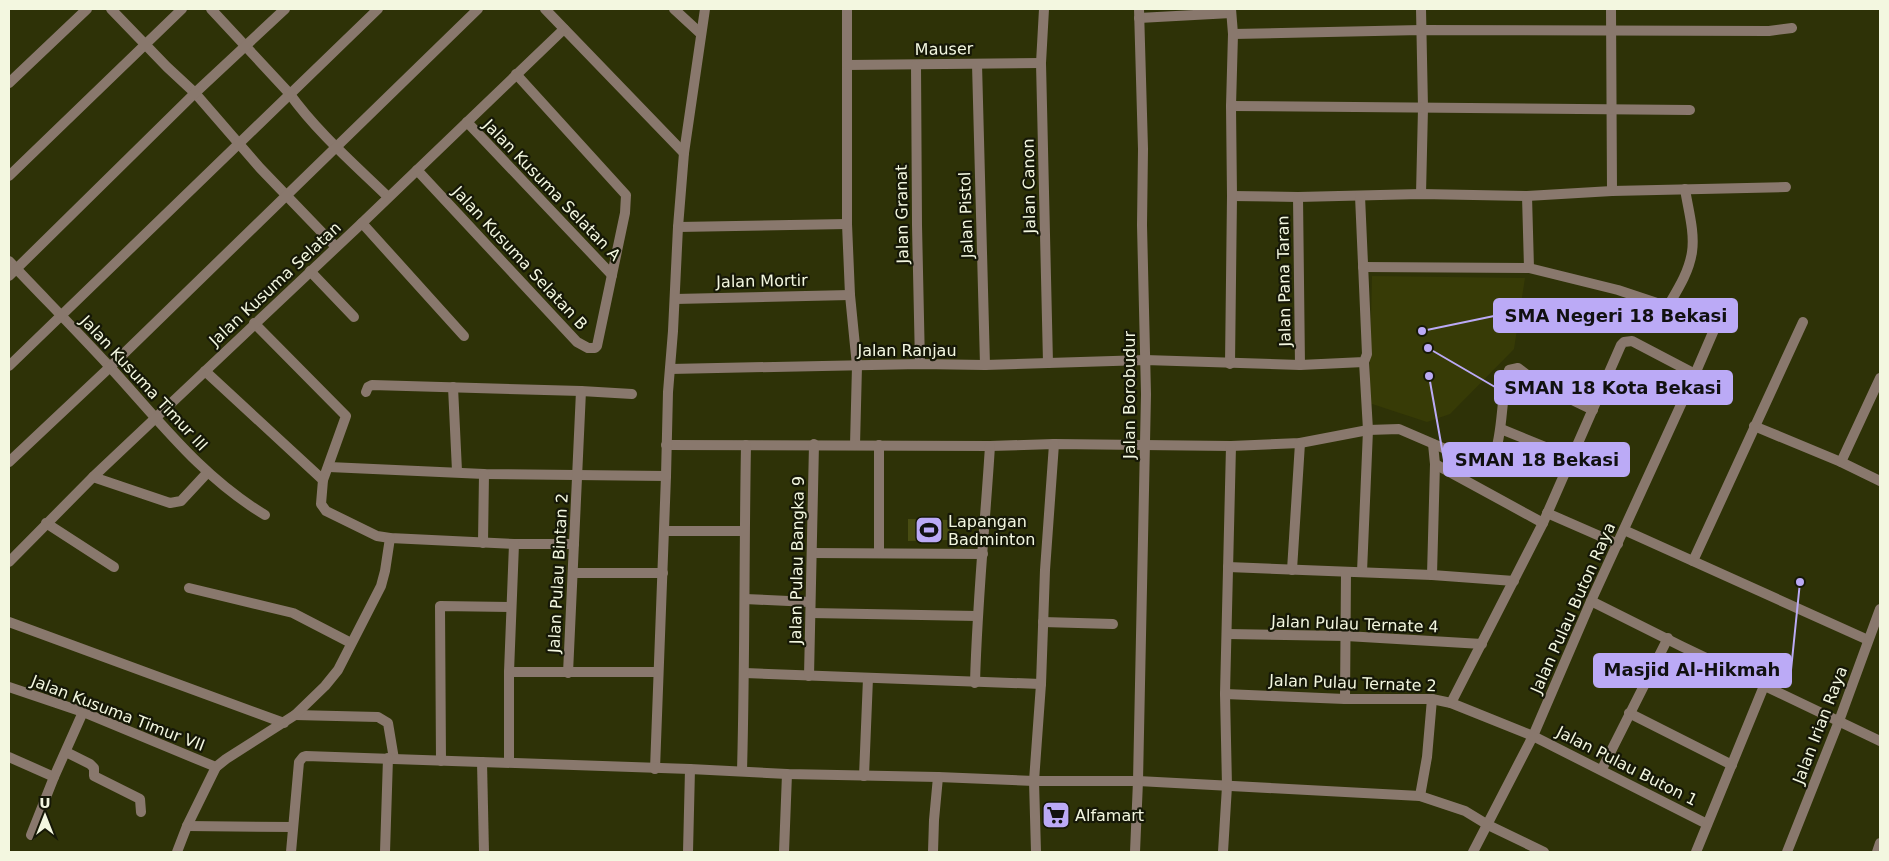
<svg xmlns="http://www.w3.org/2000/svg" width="1889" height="861" font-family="'DejaVu Sans',sans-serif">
<rect width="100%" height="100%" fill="#2e3207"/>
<path fill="#373b06" d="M1372,276L1525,278L1514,349L1450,414L1427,422L1369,403Z"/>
<path fill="#484c12" d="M908,519L950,520L949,540L908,541Z"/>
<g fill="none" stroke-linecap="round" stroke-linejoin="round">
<g stroke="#89786d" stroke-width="10">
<path d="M111,9L167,67L195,93L260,168L336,247"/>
<path d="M211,9L289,93C317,132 354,164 388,197"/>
<path d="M545,9L684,153"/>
<path d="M674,9L700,33"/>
<path d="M847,9V224L850,295L857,366L855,445"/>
<path d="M1044,9L1041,63L1048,363"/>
<path d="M1421,9L1423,108L1421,194"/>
<path d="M1611,9L1612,191"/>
<path d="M1139,18L1231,13"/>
<path d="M1233,34L1421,30L1769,31L1792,28"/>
<path d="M977,64L985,365"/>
<path d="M847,65L1041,63"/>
<path d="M916,65L917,225L920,364"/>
<path d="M9,83L87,9"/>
<path d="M1231,106L1690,110"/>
<path d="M467,122L612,275"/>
<path d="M417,170L577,342L588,348H595L597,346L625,213L626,195L516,74"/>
<path d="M9,176L182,9"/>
<path d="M1232,196L1298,197L1421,194L1527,196L1612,191L1786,187"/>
<path d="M1527,196L1529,268"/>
<path d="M1298,197L1300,365"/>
<path d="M362,223L464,336"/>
<path d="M678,227L847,224"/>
<path d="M9,261C42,296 76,330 109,366C159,420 200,476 265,515"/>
<path d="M1363,267L1529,268L1618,290L1717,323L1695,374L1591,601L1533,736L1473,852"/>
<path d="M310,271L354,317"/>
<path d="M9,276L195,93L285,9"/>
<path d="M675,299L850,295"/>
<path d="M1668,306C1678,289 1689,272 1692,252C1695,232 1688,209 1685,189"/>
<path d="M254,323L346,416L323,480L321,504L326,511L377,536L390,538L514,544H574"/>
<path d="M1230,364L1232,196L1231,106L1233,34L1231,9"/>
<path d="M9,366L378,9"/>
<path d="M670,369L920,364L985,365L1145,360L1300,365L1364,362L1367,354L1360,196"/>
<path d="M205,371L323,480"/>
<path d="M453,387L457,471"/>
<path d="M366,392L368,387L372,385L581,391L632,394"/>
<path d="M1754,426L1841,462L1880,481"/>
<path d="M1501,429L1572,458"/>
<path d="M666,445L990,446L1054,444L1231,446L1300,443L1368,430L1399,429L1457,454L1484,460L1494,457C1504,428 1500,398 1509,370L1518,368L1539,384L1593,410"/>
<path d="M9,462L110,367L478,9"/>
<path d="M1841,462L1880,378"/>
<path d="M1435,464L1543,523"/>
<path d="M329,467L484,474L666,476"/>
<path d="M93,477L170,503L181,501L207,473"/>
<path d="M1547,513L1618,544"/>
<path d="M46,523L114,567"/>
<path d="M1624,530L1868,640"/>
<path d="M664,531H744"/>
<path d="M483,543L484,474"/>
<path d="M812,553L983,554"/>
<path d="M879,553V445"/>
<path d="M1693,561L1803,322"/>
<path d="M9,562L93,477L362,223L564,29"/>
<path d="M1228,567L1432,575L1514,581"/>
<path d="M1292,570L1300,443"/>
<path d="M1362,572L1368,430L1364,362"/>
<path d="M573,573H663"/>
<path d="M1432,575L1435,464L1433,444"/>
<path d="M189,588L293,613L351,643"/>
<path d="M745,599L810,602"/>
<path d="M1591,601L1681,646L1880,741"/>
<path d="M811,613L977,616"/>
<path d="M9,622L284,723"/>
<path d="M1043,622L1113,624"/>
<path d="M1227,634L1346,636L1482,644"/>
<path d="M509,672H658"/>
<path d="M568,673L581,391"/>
<path d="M745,673L1041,684"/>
<path d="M809,676L814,444"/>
<path d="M975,683C977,604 985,525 990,446"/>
<path d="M9,687L83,712L216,767"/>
<path d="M1225,694L1345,699H1432L1451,703L1533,736L1707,824"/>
<path d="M1345,699L1346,572"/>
<path d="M1451,703L1543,523L1621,345L1624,342L1632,341L1695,374"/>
<path d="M1629,713L1732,765"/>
<path d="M295,715L378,717L388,723L394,759"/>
<path d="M66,752L90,764L94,768V776L140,799L141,812"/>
<path d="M9,757L54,777"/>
<path d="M441,761L440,606L511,607"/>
<path d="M482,762L484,852"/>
<path d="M509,762V672L514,544"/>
<path d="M655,769L666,476L668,392L673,331L678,227L684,153L705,9"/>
<path d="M1602,769L1668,638"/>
<path d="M742,771C745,662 744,554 746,445"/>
<path d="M864,776L868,678"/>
<path d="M1420,796L1427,757L1432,699"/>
<path d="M187,826L293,827"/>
<path d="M31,835L54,777L83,712"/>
<path d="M177,852L187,826L216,767L226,759L295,715L325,686L338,670L381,586L385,571L390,538"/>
<path d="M291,852L299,762L303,757L306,756L690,769L787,774L938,777L1034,781H1138L1420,796L1465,811L1488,825L1544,852"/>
<path d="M385,852L388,758"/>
<path d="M688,852L690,769"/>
<path d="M784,852L787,774"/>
<path d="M933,852L934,820L938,777"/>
<path d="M1036,852L1034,781L1041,684L1045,570L1054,444"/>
<path d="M1135,852L1138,781L1146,394L1142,225L1143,149L1139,9"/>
<path d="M1223,852L1227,786L1225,694L1231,446"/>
<path d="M1696,852L1764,686"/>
<path d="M1787,852L1839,721L1880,609"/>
<path d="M1877,852L1880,843"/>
</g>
</g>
<defs>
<symbol id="stadium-square" viewBox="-11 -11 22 22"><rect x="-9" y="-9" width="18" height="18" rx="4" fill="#bbaaf6" stroke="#161807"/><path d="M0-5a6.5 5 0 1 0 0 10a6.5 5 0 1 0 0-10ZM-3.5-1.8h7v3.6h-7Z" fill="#111"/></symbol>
<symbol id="supermarket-square" viewBox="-11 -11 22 22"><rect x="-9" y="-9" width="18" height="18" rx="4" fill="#bbaaf6" stroke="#161807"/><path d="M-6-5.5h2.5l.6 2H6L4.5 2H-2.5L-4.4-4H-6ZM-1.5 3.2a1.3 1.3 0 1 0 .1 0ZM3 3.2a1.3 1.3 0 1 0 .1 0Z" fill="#111"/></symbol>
</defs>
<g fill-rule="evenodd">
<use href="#stadium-square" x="913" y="514" width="32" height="32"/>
<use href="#supermarket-square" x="1040" y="799" width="32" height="32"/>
</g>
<g text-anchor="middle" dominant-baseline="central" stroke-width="4.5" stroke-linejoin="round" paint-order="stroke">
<g font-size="16" fill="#f3f7e0" stroke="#161807">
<text transform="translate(944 49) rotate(-1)">Mauser</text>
<text transform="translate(1029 186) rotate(-91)">Jalan Canon</text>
<text transform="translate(552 190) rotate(46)">Jalan Kusuma Selatan A</text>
<text transform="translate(902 214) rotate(-91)">Jalan Granat</text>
<text transform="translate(966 215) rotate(-92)">Jalan Pistol</text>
<text transform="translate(520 258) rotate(47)">Jalan Kusuma Selatan B</text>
<text transform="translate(762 281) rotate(-1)">Jalan Mortir</text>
<text transform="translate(1284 281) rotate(-91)">Jalan Pana Taran</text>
<text transform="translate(275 284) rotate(-43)">Jalan Kusuma Selatan</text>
<text x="907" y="350">Jalan Ranjau</text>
<text transform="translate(144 383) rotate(47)">Jalan Kusuma Timur III</text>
<text transform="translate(1129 395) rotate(-90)">Jalan Borobudur</text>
<text transform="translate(797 560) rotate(-89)">Jalan Pulau Bangka 9</text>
<text transform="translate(558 573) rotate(-87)">Jalan Pulau Bintan 2</text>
<text transform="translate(1573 608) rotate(-66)">Jalan Pulau Buton Raya</text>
<text transform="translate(1355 624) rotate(2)">Jalan Pulau Ternate 4</text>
<text transform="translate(1353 683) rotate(2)">Jalan Pulau Ternate 2</text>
<text transform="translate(118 713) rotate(21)">Jalan Kusuma Timur VII</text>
<text transform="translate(1820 725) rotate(-69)">Jalan Irian Raya</text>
<text transform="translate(1627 766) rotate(27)">Jalan Pulau Buton 1</text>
</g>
<g font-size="16" fill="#f3f7e0" stroke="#161807" text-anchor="start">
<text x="948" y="521">Lapangan<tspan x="948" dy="18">Badminton</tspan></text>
<text x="1075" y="815">Alfamart</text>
</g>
</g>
<path fill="none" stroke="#bbaaf6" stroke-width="2" d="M1422 331L1494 316M1428 348L1495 387M1429 376L1444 460M1800 582L1791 670"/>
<g fill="#bbaaf6" stroke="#161807" stroke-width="2">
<circle cx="1422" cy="331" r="5"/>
<circle cx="1428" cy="348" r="5"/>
<circle cx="1429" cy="376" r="5"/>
<circle cx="1800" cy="582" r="5"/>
</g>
<g fill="#bbaaf6" stroke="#bbaaf6" stroke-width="2">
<rect x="1494" y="299" width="243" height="33" rx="5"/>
<rect x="1495" y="371" width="237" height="33" rx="5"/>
<rect x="1444" y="443" width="185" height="33" rx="5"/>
<rect x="1594" y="654" width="197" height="33" rx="5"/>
</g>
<g font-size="18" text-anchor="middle" font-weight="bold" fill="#111">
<text x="1616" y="322">SMA Negeri 18 Bekasi</text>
<text x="1613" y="394">SMAN 18 Kota Bekasi</text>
<text x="1537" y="466">SMAN 18 Bekasi</text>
<text x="1692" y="676">Masjid Al-Hikmah</text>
</g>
<rect width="1889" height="861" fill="none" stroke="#f3f7e0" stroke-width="20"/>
<g transform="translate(45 816)" stroke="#161807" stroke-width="4" paint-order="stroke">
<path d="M0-4L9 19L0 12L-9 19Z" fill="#f3f7e0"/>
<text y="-8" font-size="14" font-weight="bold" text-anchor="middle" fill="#f3f7e0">U</text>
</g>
</svg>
